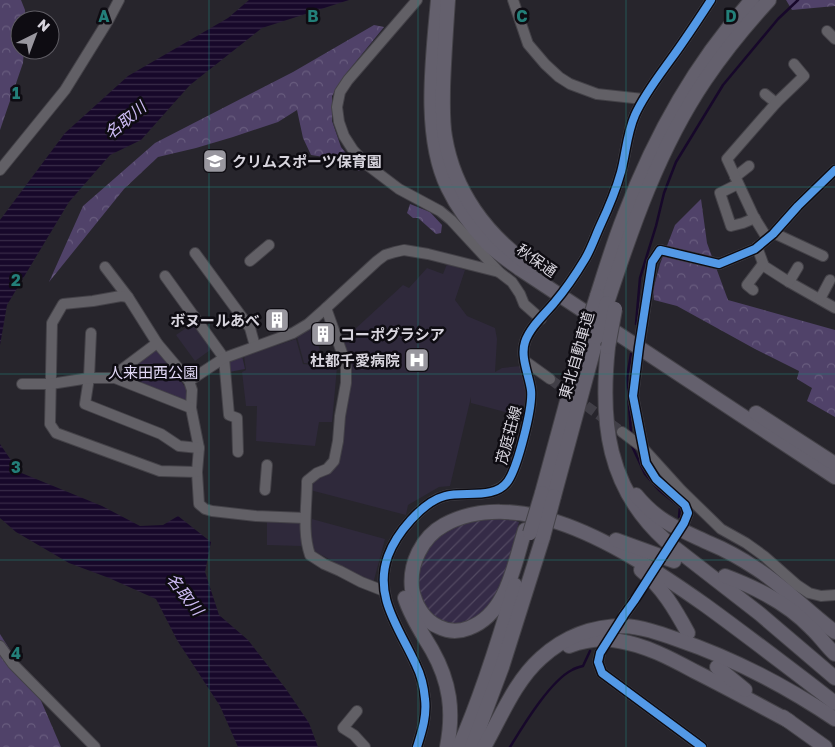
<svg xmlns="http://www.w3.org/2000/svg" width="835" height="747" font-family="'Golos Text','Noto Sans JP',sans-serif">
<defs>
<pattern id="forest-crowns" width="20" height="18" patternUnits="userSpaceOnUse" patternTransform="scale(1.25)"><rect width="20" height="18" fill="#504269"/><path d="M2 6a3 3 0 1 1 6 0M12 15a3 3 0 1 1 6 0" fill="none" stroke="#685c7e"/></pattern>
<pattern id="garden-furrows" width="10" height="10" patternUnits="userSpaceOnUse" patternTransform="scale(1.25)"><rect width="10" height="10" fill="#352b47"/><path d="M-1 1l2-2M0 10L10 0M9 11l2-2" fill="none" stroke="#524961"/></pattern>
<pattern id="water-rules" width="6" height="5" patternUnits="userSpaceOnUse" patternTransform="scale(1.25)"><rect width="6" height="5" fill="#17082a"/><path d="M0 2.5h6" fill="none" stroke="#382b48"/></pattern>
</defs>
<rect width="100%" height="100%" fill="#27252c"/>
<g fill="#2f293b">
<path d="M447,264L465,270L455,300L467,316L495,328L497,339L495,372L502,368L521,366L527,392L521,416L471,403V397L450,486L439,487L408,505L406,515L310,490L311,480L328,473L345,408L342,341L403,285L409,288L427,268L443,274Z"/>
<path d="M195,322L213,348L195,361L176,335Z"/>
<path d="M313,326L324,365L304,363L297,337Z"/>
<path d="M296,339L303,364L337,367L332,422H319L315,446L256,441L257,406H246L242,372L246,370L244,356Z"/>
<path d="M267,519H301V546L267,545Z"/>
<path d="M312,519L385,539L374,580L372,582L314,551L310,541Z"/>
</g>
<g fill="url(#forest-crowns)">
<path d="M0,0H21L25,10V20H20V50H24L23,63L0,130Z"/>
<path d="M786,0H835V6L792,10Z"/>
<path d="M374,25L384,27L345,75L332,96V121L341,147L360,171L324,157L311,155L303,138L297,110L278,122L233,137L196,148L158,157L124,189L49,282L83,206L155,143L293,72Z"/>
<path d="M701,199L707,243L728,300L835,330V417L807,401L812,388L797,379L799,371L755,349L677,306L654,300L653,290L660,264L675,225Z"/>
<path d="M410,204L430,212L442,225L441,233L436,234L418,218H413L407,213Z"/>
<path d="M0,634L39,696L61,747H0Z"/>
</g>
<g fill="#352b47">
<path d="M155,349L159,351L188,391V398L183,402L122,377L123,372Z"/>
<path d="M242,356L245,369L229,372L227,363L231,359Z"/>
</g>
<path fill="url(#garden-furrows)" d="M500,517L519,522L504,577L494,601L485,611L474,619L463,623L456,624L442,621L435,617L428,611L422,601L419,593L418,568L435,536L459,522Z"/>
<g fill="url(#water-rules)">
<path d="M249,0H349L262,28L190,85L141,140L110,155L69,202L7,305L0,345V220L65,133L128,76L228,18Z"/>
<path d="M0,444L19,472L102,506L140,526L163,525L178,516L211,542L205,572L219,615L248,640L286,689L309,723L318,747H238L220,706L177,640L156,599L109,578L69,563L16,532L0,518Z"/>
</g>
<g fill="none" stroke-linecap="round" stroke-linejoin="round">
<g stroke="#17082a" stroke-width="2.5">
<path d="M636,324L640,278L656,226L664,193L676,162L723,85L778,19L798,0"/>
<path d="M631,433L627,378L631,354"/>
<path d="M632,446L645,474L659,490L680,507L679,517"/>
<path d="M510,747C523,726 550,681 572,670C575,668 579,667 583,666L590,651"/>
</g>
<g stroke="#413f47" stroke-width="10" stroke-dasharray="10 5" stroke-linecap="butt">
<path d="M550,379L622,432"/>
<path d="M634,601L683,524"/>
</g>
<defs>
<g id="minor">
<path d="M417,0L348,80L340,92L337,107L339,122L344,136L353,150L366,164L399,189L440,211L451,220L499,272L512,282L520,294L524,304L541,319"/>
<path d="M513,0L528,44L545,64L559,77L570,84L597,94L643,99"/>
<path d="M827,31L835,39"/>
<path d="M765,94L776,103"/>
<path d="M0,170L65,90L109,19L119,0"/>
<path d="M735,177L749,166"/>
<path d="M738,184L720,193L731,226L743,223L755,218"/>
<path d="M775,232L778,235L823,256"/>
<path d="M767,238L754,217L727,159L776,103L804,76L794,64"/>
<path d="M757,247L764,266L789,282L835,308"/>
<path d="M195,253L250,328L255,346"/>
<path d="M250,261L269,245"/>
<path d="M105,267L128,297L157,343L189,381L192,390L191,408L199,448L197,472L199,504L205,509L212,511L256,516L305,518"/>
<path d="M165,276L224,358L229,415L237,418L238,452"/>
<path d="M789,282L798,267"/>
<path d="M753,290L747,285L763,264"/>
<path d="M128,297L121,296L93,301L63,304L52,323L50,424L56,433L160,471L197,472"/>
<path d="M820,299L830,280"/>
<path d="M91,333L89,378L85,404L161,434L179,446L199,448"/>
<path d="M525,361L550,379"/>
<path d="M115,378L117,373L157,343"/>
<path d="M189,381L224,358L293,333L308,324L326,308"/>
<path d="M22,384H51L89,378H115L191,408"/>
<path d="M622,432L642,447L681,490L721,529L746,543L764,556L797,585L809,593L821,596L835,595"/>
<path d="M265,490L267,465"/>
<path d="M684,523L688,513L685,505L656,479L646,463L633,396L639,347L652,262L660,250L719,264L755,249L773,234L798,206L835,170"/>
<path d="M384,591L361,582L340,571L324,564L310,555C302,532 307,506 307,481L317,473L327,469L334,461L338,441L340,416L346,383V367L342,353L326,308L377,261L385,255L395,252L404,250L428,254L499,272"/>
<path d="M624,615L634,601"/>
<path d="M0,646L13,664L95,747"/>
<path d="M600,653L598,662L602,673L702,747"/>
<path d="M357,711L343,728L354,735L365,747"/>
<path d="M417,747C422,731 427,716 425,699C424,688 421,675 416,665C400,629 373,597 388,556C396,534 422,502 445,496C465,491 495,500 508,481C518,466 533,407 531,390C529,375 520,357 525,342C530,327 545,314 554,303C566,289 576,274 585,259C591,249 595,237 600,226C608,209 616,190 621,172C626,153 627,133 635,115C644,95 658,77 671,59C685,40 698,20 711,0"/>
</g>
<g id="highway">
<path d="M438,0C433,57 422,135 448,188C457,207 472,227 487,243C497,253 509,261 520,269L835,477"/>
<path d="M448,0C446,29 444,58 443,87C443,104 442,120 445,137C454,191 486,235 531,266"/>
<path d="M597,296C606,268 614,241 625,214C655,135 696,62 752,0"/>
<path d="M607,303C632,227 659,148 705,80C724,52 746,25 769,0"/>
<path d="M608,347C600,422 607,488 666,541L760,614L835,678"/>
<path d="M756,413L835,464"/>
<path d="M542,493L586,331"/>
<path d="M636,495C658,522 679,529 709,543C726,550 742,559 757,569C785,587 808,612 835,632"/>
<path d="M554,496L597,337"/>
<path d="M525,530C514,565 507,614 469,628C459,632 449,632 439,627C424,621 415,605 412,589C409,564 422,537 444,525C478,506 522,510 557,522C609,539 661,574 705,605C749,637 792,670 835,703"/>
<path d="M616,540L674,561"/>
<path d="M641,570C662,587 675,609 688,633"/>
<path d="M725,576C757,588 787,603 811,628C820,636 826,646 835,654"/>
<path d="M405,598C411,617 422,633 432,650C450,682 454,711 447,747"/>
<path d="M569,646C585,640 602,638 619,641C645,645 670,658 694,671C726,687 757,704 789,721"/>
<path d="M717,667L745,690"/>
<path d="M783,717L825,747"/>
<path d="M459,747C482,695 499,640 515,585"/>
<path d="M472,747L502,667L543,537"/>
<path d="M484,747C501,717 515,681 541,658C564,637 593,626 624,626C642,627 659,633 676,639C732,658 786,686 835,719"/>
</g>
</defs>
<use href="#minor" stroke="#444248" stroke-width="12"/>
<use href="#highway" stroke="#444248" stroke-width="16"/>
<use href="#minor" stroke="#626066" stroke-width="10"/>
<use href="#highway" stroke="#64606d" stroke-width="14"/>
<defs>
<g id="highway-bridge">
<path d="M586,331L597,296"/>
<path d="M597,337L607,303"/>
<path d="M608,347L615,309"/>
<path d="M530,533L542,493"/>
<path d="M543,537L554,496"/>
</g>
</defs>
<use href="#highway-bridge" stroke="#444248" stroke-width="16" stroke-linecap="butt"/>
<use href="#highway-bridge" stroke="#64606d" stroke-width="14"/>
<defs>
<g id="cycleway">
<path d="M417,747C422,731 427,716 425,699C424,688 421,675 416,665C400,629 373,597 388,556C396,534 422,502 445,496C465,491 495,500 508,481C518,466 533,407 531,390C529,375 520,357 525,342C530,327 545,314 554,303C566,289 576,274 585,259C591,249 595,237 600,226C608,209 616,190 621,172C626,153 627,133 635,115C644,95 658,77 671,59C685,40 698,20 711,0"/>
<path d="M702,747L602,673L598,662L600,653L624,615L634,601L684,523L688,513L685,505L656,479L646,463L633,396L639,347L652,262L660,250L719,264L755,249L773,234L798,206L835,170"/>
</g>
</defs>
<use href="#cycleway" stroke="#0e0c12" stroke-width="11"/>
<use href="#cycleway" stroke="#5399e6" stroke-width="8"/>
</g>
<path fill="none" stroke="#237f79" stroke-width="1" stroke-opacity="0.55" d="M209,0V747M418,0V747M626,0V747M0,187H835M0,374H835M0,560H835"/>
<defs>
<symbol id="school-square" viewBox="-11 -11 22 22"><rect x="-9" y="-9" width="18" height="18" rx="4" fill="#99979f" stroke="#0e0c12"/><path d="M0-5L7-2L0 1L-7-2ZM-4 1L0 2.5L4 1V4Q0 6-4 4Z" fill="#fff"/></symbol>
<symbol id="building-square" viewBox="-11 -11 22 22"><rect x="-9" y="-9" width="18" height="18" rx="4" fill="#99979f" stroke="#0e0c12"/><path d="M-4-6H4V6H1V3H-1V6H-4ZM-2.5-4.3h1.7v1.8h-1.7ZM.8-4.3h1.7v1.8H.8ZM-2.5-1h1.7V.8h-1.7ZM.8-1h1.7V.8H.8Z" fill="#fff"/></symbol>
<symbol id="hospital-square" viewBox="-11 -11 22 22"><rect x="-9" y="-9" width="18" height="18" rx="4" fill="#99979f" stroke="#0e0c12"/><path d="M-5-5h3v3.5h4V-5h3V5h-3V1.5h-4V5h-3Z" fill="#fff"/></symbol>
</defs>
<g fill-rule="evenodd">
<use href="#school-square" x="201" y="147" width="28" height="28"/>
<use href="#building-square" x="263" y="306" width="28" height="28"/>
<use href="#building-square" x="309" y="320" width="28" height="28"/>
<use href="#hospital-square" x="403" y="346" width="28" height="28"/>
</g>
<g text-anchor="middle" dominant-baseline="central" stroke-width="5" stroke-linejoin="round" paint-order="stroke">
<g font-size="15" font-weight="bold" fill="#d7d4dd" stroke="#0e0c12" text-anchor="start">
<text x="232" y="161">クリムスポーツ保育園</text>
<text x="260" y="320" text-anchor="end">ボヌールあべ</text>
<text x="340" y="334">コーポグラシア</text>
<text x="400" y="360" text-anchor="end">杜都千愛病院</text>
</g>
<g font-size="15" fill="#d7d4dd" stroke="#0e0c12">
<text transform="translate(537 260) rotate(35)">秋保通</text>
<text transform="translate(576 355) rotate(-74)">東北自動車道</text>
<text transform="translate(508 435) rotate(-75)">茂庭荘線</text>
</g>
<g font-size="15" fill="#e2d9f7" stroke="#0e0c12">
<text x="153" y="372">人来田西公園</text>
</g>
<g font-size="16" font-style="italic" fill="#cebcf5" stroke="#0e0c12">
<text transform="translate(125 120) rotate(-40)">名取川</text>
<text transform="translate(185 594) rotate(52)">名取川</text>
</g>
</g>
<g font-size="16" text-anchor="middle" font-weight="bold" fill="#237f79" stroke="#0e0c12" stroke-width="5" stroke-linejoin="round" paint-order="stroke">
<text x="104" y="22">A</text>
<text x="313" y="22">B</text>
<text x="522" y="22">C</text>
<text x="731" y="22">D</text>
<text x="16" y="99">1</text>
<text x="16" y="286">2</text>
<text x="16" y="473">3</text>
<text x="16" y="659">4</text>
</g>
<g transform="translate(35 35) rotate(42)"><circle r="24" fill="#0e0c12" stroke="#5e5c63"/>
<path d="M0-4L9 19L0 12L-9 19Z" fill="#99979f"/>
<text y="-8" font-size="14" font-weight="bold" text-anchor="middle" fill="#d7d4dd">N</text>
</g>
</svg>
